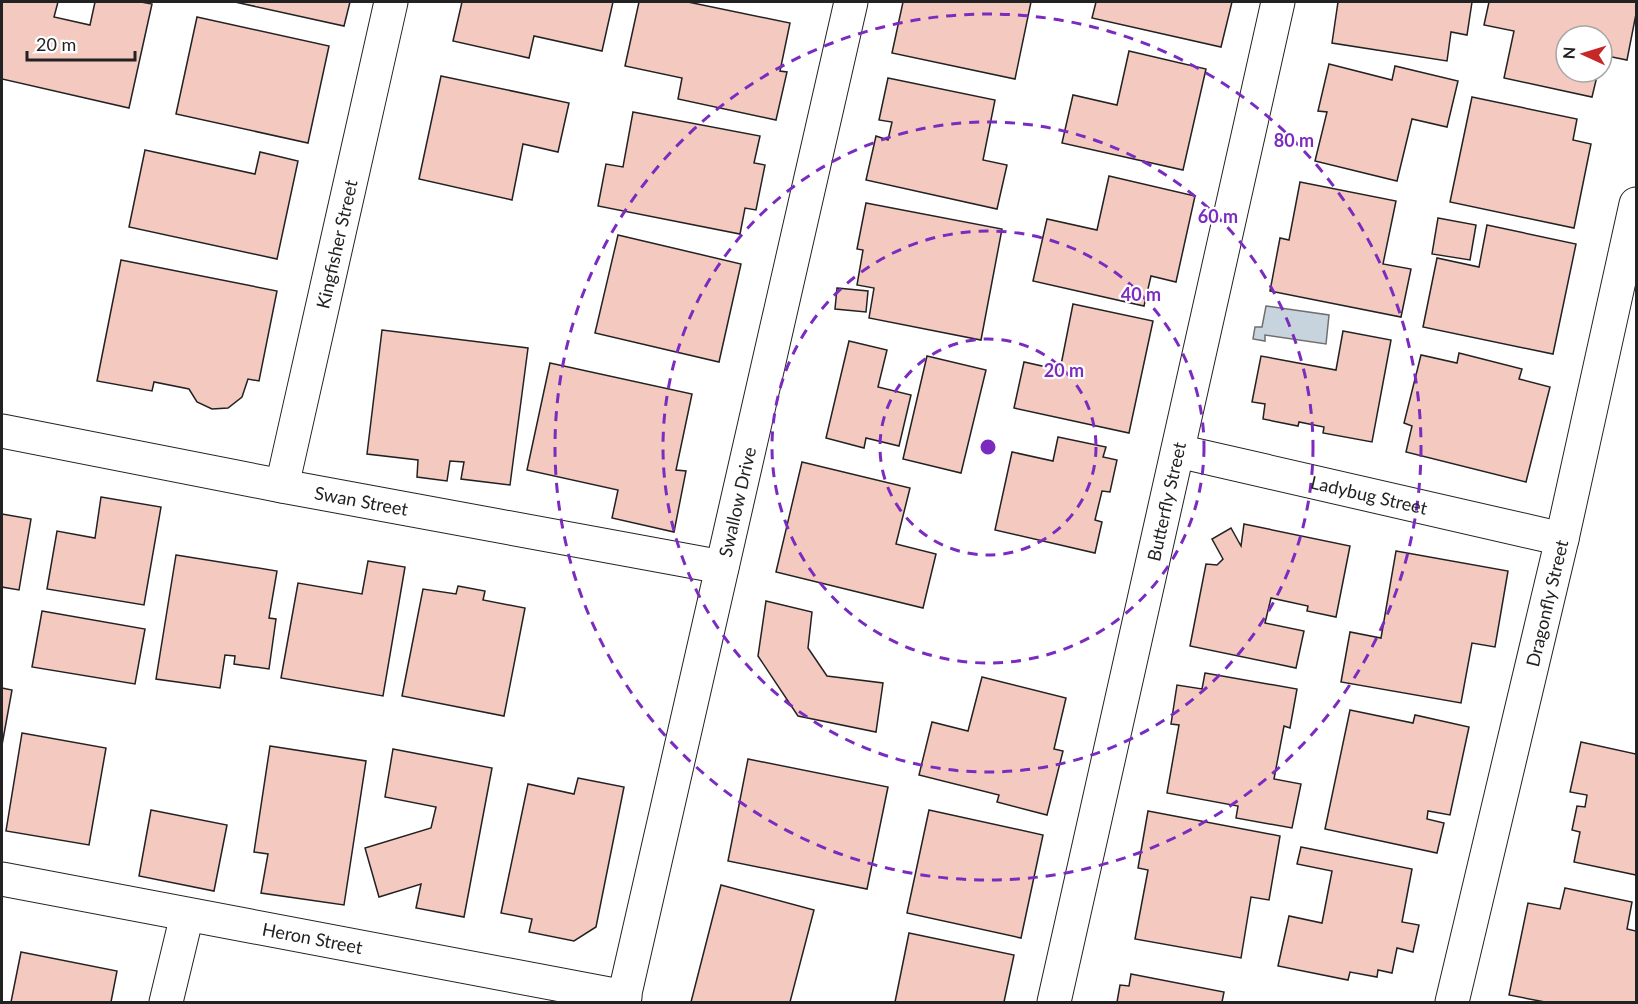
<svg xmlns="http://www.w3.org/2000/svg" width="1638" height="1004" font-family="Lato,sans-serif">
<rect width="100%" height="100%" fill="#fff"/>
<path fill="#c7d3dd" stroke="#6f6f6f" stroke-width="1.5" d="M1266,306L1329,315L1326,344L1265,335V341L1253,339L1255,327H1262Z"/>
<g fill="#f3c9c0" stroke="#222" stroke-width="1.5">
<path d="M2,2H58L54,17L90,25L95,2H141L152,4L129,108L2,79Z"/>
<path d="M235,2H350L344,26Z"/>
<path d="M462,2H613L602,51L534,36L529,58L453,41Z"/>
<path d="M639,2H688L790,23L780,71L787,72L776,120L678,99L682,78L625,66Z"/>
<path d="M903,2H1031L1015,79L892,53Z"/>
<path d="M1096,2H1232L1221,47L1092,18Z"/>
<path d="M1338,2H1472L1467,35L1451,32L1447,61L1332,43Z"/>
<path d="M1489,2H1636V14L1627,60L1602,55V36H1566V72H1598L1592,97L1504,78L1514,31L1484,25Z"/>
<path d="M197,17L329,46L308,143L176,114Z"/>
<path d="M1129,51L1206,69L1183,170L1062,143L1073,95L1117,105Z"/>
<path d="M1329,64L1392,80L1395,66L1458,81L1447,127L1412,119L1397,181L1315,161L1327,112L1318,111Z"/>
<path d="M441,76L569,103L558,152L523,144L512,200L419,179Z"/>
<path d="M888,78L995,100L983,160L1007,165L997,209L866,180L876,136L888,140L892,122L879,120Z"/>
<path d="M1472,97L1577,119L1573,140L1591,144L1574,228L1450,202Z"/>
<path d="M633,112L760,136L754,163L765,165L756,210L745,208L740,234L598,206L606,164L623,167Z"/>
<path d="M145,150L255,174L260,152L298,161L277,259L129,227Z"/>
<path d="M1109,176L1195,196L1176,282L1151,276L1144,306L1033,281L1047,219L1097,230Z"/>
<path d="M1300,182L1396,201L1383,264L1411,269L1401,317L1270,291L1280,238L1289,240Z"/>
<path d="M866,203L1002,229L981,340L869,318L874,288L857,285L863,250L857,249Z"/>
<path d="M1438,218L1476,225L1470,260L1432,254Z"/>
<path d="M1487,225L1576,244L1553,354L1423,327L1437,258L1479,267Z"/>
<path d="M618,235L741,264L719,362L595,333Z"/>
<path d="M121,260L277,291L259,381L248,379L242,397L228,408L212,409L197,402L189,389L154,382L152,391L97,381Z"/>
<path d="M837,288L868,291L866,312L835,309Z"/>
<path d="M1073,304L1153,321L1129,433L1014,408L1024,362L1060,370Z"/>
<path d="M382,330L528,348L510,485L461,479L464,462L450,461L447,481L417,477L418,460L367,454Z"/>
<path d="M1343,331L1391,340L1372,442L1323,433L1324,427L1299,422L1298,426L1263,419L1265,404L1252,402L1261,356L1336,370Z"/>
<path d="M849,341L887,350L878,387L911,395L899,446L866,438L864,448L826,438Z"/>
<path d="M1459,353L1522,369L1519,379L1550,387L1526,482L1406,452L1412,426L1404,423L1421,355L1457,363Z"/>
<path d="M927,356L986,370L961,473L903,459Z"/>
<path d="M550,363L692,394L676,470L686,471L674,532L612,518L618,490L527,470Z"/>
<path d="M1058,437L1106,447L1103,457L1117,460L1110,492L1102,491L1095,520L1102,522L1095,553L995,530L1012,452L1053,461Z"/>
<path d="M802,462L910,488L896,544L936,554L923,608L776,572Z"/>
<path d="M101,497L161,507L144,605L47,589L57,531L95,538Z"/>
<path d="M2,514L31,519L19,590L2,587Z"/>
<path d="M1244,524L1350,546L1336,617L1307,611L1308,606L1271,598L1265,623L1304,631L1296,668L1190,646L1206,564L1217,565L1223,559L1212,539L1231,528L1241,546Z"/>
<path d="M1396,551L1508,571L1495,647L1472,643L1461,703L1341,682L1350,632L1381,638Z"/>
<path d="M176,555L277,571L269,618L276,619L269,669L234,664L235,656L225,655L220,688L156,679Z"/>
<path d="M368,561L405,567L383,696L281,678L298,583L362,594Z"/>
<path d="M458,586L485,591L483,600L525,608L504,716L402,696L423,589L456,594Z"/>
<path d="M766,601L812,612L808,648L827,676L883,683L876,732L798,716L758,656Z"/>
<path d="M42,611L145,629L135,684L32,667Z"/>
<path d="M1205,673L1297,689L1290,728L1284,726L1274,779L1301,784L1292,828L1236,818L1238,806L1167,793L1179,725L1171,724L1177,685L1202,689Z"/>
<path d="M982,677L1066,698L1054,749L1063,751L1047,815L997,802L999,795L919,775L932,722L968,731Z"/>
<path d="M2,688L12,690L2,745Z"/>
<path d="M1350,710L1413,723L1415,715L1469,727L1450,815L1428,811L1427,819L1444,823L1437,853L1325,829Z"/>
<path d="M22,733L106,748L89,845L6,831Z"/>
<path d="M1581,742L1636,754V875L1574,862L1580,832L1572,830L1577,806L1585,807L1587,795L1570,792Z"/>
<path d="M270,746L366,761L344,905L261,893L268,854L254,852Z"/>
<path d="M393,749L492,768L464,917L416,908L421,884L379,897L365,848L431,828L436,807L385,797Z"/>
<path d="M748,759L888,787L867,889L728,861Z"/>
<path d="M578,778L624,787L596,927L574,941L529,932L532,919L501,913L528,784L574,794Z"/>
<path d="M151,810L227,825L214,891L139,876Z"/>
<path d="M929,810L1043,835L1021,938L907,913Z"/>
<path d="M1148,811L1280,836L1269,900L1251,897L1241,958L1135,939L1148,870L1138,868Z"/>
<path d="M1301,847L1412,869L1402,922L1419,925L1413,952L1397,948L1392,973L1378,970L1377,977L1350,972L1348,980L1278,966L1289,916L1322,923L1332,871L1297,864Z"/>
<path d="M721,885L814,910L790,1002H691Z"/>
<path d="M1565,888L1632,902L1627,929L1636,931V1002H1545L1509,995L1528,903L1560,909Z"/>
<path d="M909,933L1014,955L1004,1002H895Z"/>
<path d="M21,952L117,971L111,1002H11Z"/>
<path d="M1131,974L1224,992L1222,1002H1117L1120,985L1129,986Z"/>
</g>
<g fill="none" stroke-linecap="round" stroke-linejoin="round">
<defs>
<g id="minor">
<path id="s1" d="M2,431L282,486L722,567"/>
<path id="s2" d="M1178,451L1562,539"/>
<path id="s3" d="M282,486L391,2"/>
<path id="s4" d="M2,879L625,997"/>
<path d="M166,1002L187,915"/>
<path id="s5" d="M623,1002L851,2"/>
<path id="s6" d="M1054,1002L1278,2"/>
<path id="s7" d="M1452,1002L1562,539L1636,204"/>
</g>
</defs>
<use href="#minor" stroke="#222" stroke-width="35"/>
<use href="#minor" stroke="#fff" stroke-width="33"/>
</g>
<g fill="none" stroke="#7b2cbf" stroke-width="3" stroke-dasharray="10 8">
<circle cx="988" cy="447" r="108"/>
<circle cx="988" cy="447" r="216"/>
<circle cx="988" cy="447" r="325"/>
<circle cx="988" cy="447" r="433"/>
</g>
<g text-anchor="middle" dominant-baseline="central" stroke-width="4.5" stroke-linejoin="round" paint-order="stroke">
<g font-size="18" fill="#222" stroke="#fff">
<text stroke="none"><textPath href="#s3" startOffset="248">Kingfisher Street</textPath></text>
<text stroke="none"><textPath href="#s2" startOffset="196">Ladybug Street</textPath></text>
<text stroke="none"><textPath href="#s1" startOffset="366">Swan Street</textPath></text>
<text stroke="none"><textPath href="#s5" startOffset="513">Swallow Drive</textPath></text>
<text stroke="none"><textPath href="#s6" startOffset="513">Butterfly Street</textPath></text>
<text stroke="none"><textPath href="#s7" startOffset="410">Dragonfly Street</textPath></text>
<text stroke="none"><textPath href="#s4" startOffset="316">Heron Street</textPath></text>
</g>
</g>
<circle cx="988" cy="447" r="9" fill="#7b2cbf" stroke="#fff" stroke-width="3"/>
<g font-size="18" text-anchor="middle" font-weight="bold" fill="#7b2cbf" stroke="#fff" stroke-width="4.5" stroke-linejoin="round" paint-order="stroke">
<text x="1294" y="147">80 m</text>
<text x="1218" y="223">60 m</text>
<text x="1141" y="301">40 m</text>
<text x="1064" y="377">20 m</text>
</g>
<rect width="1638" height="1004" fill="none" stroke="#222222" stroke-width="6"/>
<g transform="translate(1584 54) rotate(274)"><circle r="28" fill="#ffffff" stroke="#a7a7a7" stroke-width="1.5"/>
<path d="M0-4.5L10 22L0 15L-10 22Z" fill="#c62828"/>
<text y="-9" font-size="16" font-weight="bold" text-anchor="middle" fill="#222222">N</text>
</g>
<path d="M27 51v9h108v-9" fill="none" stroke="#222222" stroke-width="3"/>
<text x="36" y="51" font-size="18" fill="#222222" stroke="#ffffff" stroke-width="4.5" paint-order="stroke">20 m</text>
</svg>
